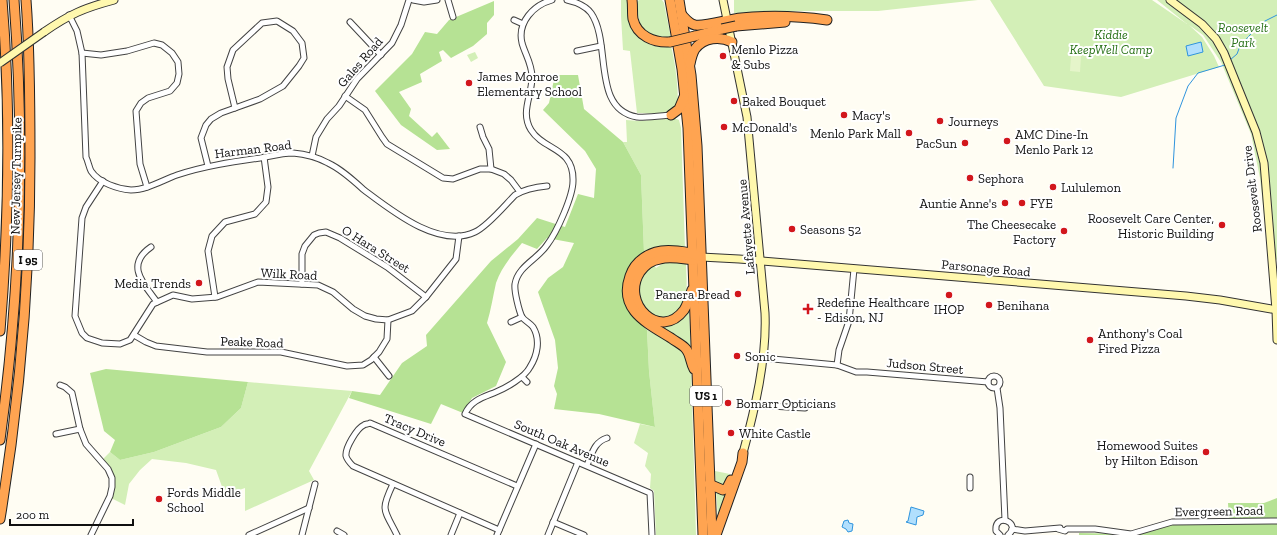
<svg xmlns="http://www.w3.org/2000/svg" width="1277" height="535" font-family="'Zilla Slab',serif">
<rect width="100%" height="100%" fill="#fffdf3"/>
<g fill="#d3efb7">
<path d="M621,0H628C625,19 635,41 655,46C660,47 666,46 671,46C676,66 678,86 678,107C667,116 650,113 637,113L630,51L623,50L621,16Z"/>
<path d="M639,0H662L664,3L671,38C667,38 663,39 659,38C640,37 637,16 637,2Z"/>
<path d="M734,0H978L878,11H798L734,13Z"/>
<path d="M990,0H1152L1187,24L1157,0H1277V260L1268,251L1260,178L1251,134L1221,62L1203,35L1189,25L1202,37L1214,56L1219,67L1121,97L1044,86Z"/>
<path d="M475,52L478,58L471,62L467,55Z"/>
<path d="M674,118L679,120L681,128L685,249L659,247L644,252L641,175L623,142H627L626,120L639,121Z"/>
<path d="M665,262L686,263C686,279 690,299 679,312C676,315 667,317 662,319L645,311L638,297L639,281L643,272L654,265L656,268Z"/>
<path d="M689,310L691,352L649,320L660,324Z"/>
<path d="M647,330L678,346L688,357L691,367L696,535H656L654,491L650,488L651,474L645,466L648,453L634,443L640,424L655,427L649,371Z"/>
<path d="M248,382L352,391L309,471L314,480L245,511V488L225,495L216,470L186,463L152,459L140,470L129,484L125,505L109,497L111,475L101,461L110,452L120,460L154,452L221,427L241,408Z"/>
<path d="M715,471L730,474L727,483L722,486L716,483Z"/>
<path d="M716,491L728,493L718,518Z"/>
</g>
<g fill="#b6e294">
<path d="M494,1V15L487,23V34L473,46L451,58L443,50L439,52L442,61L420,74L422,82L399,92L411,109L409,116L432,137L437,132L450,149L437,150L401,125L375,91L412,54L425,32L437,34L449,20Z"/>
<path d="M555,75H578L584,109L623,142L641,175L644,252L629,267L622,289L629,311L647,330L649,371L655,427L599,414L554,409L557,394L554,386L558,368L555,340L538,292L548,278L563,267L574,243L547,238L537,249L522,243C512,255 501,268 496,283C493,296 491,310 487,323L506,362L496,386L472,398L463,413L441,404L431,424L349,398L352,391L380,395L402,363L427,346L426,335L491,261L518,239L537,218L565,227L578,194L594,198L596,169L585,151L543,110L549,103Z"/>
<path d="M106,369L248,382L241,408L221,427L154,452L120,460L110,452L115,440L104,431L90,373Z"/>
<path d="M1277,498V535H1079V533L1133,534L1171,522L1229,520L1228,503H1264Z"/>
</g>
<path fill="#e5f5ca" d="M1071,56H1081L1080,72L1070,71Z"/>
<g fill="#b1dffd" stroke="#2f94dd">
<path d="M1201,42L1203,52L1188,56L1186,46Z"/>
<path d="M911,507L924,511L923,515L917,517L916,525L906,522L908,521Z"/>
<path d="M848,520L849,523L853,524L852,531L848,532L846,529L842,527L844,521Z"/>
</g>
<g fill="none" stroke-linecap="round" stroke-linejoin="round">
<g stroke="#2f94dd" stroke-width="1">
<path d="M1230,60L1237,54L1240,46L1259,25L1265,21L1277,15"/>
<path d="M1173,168L1176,118L1188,86L1198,73L1225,65"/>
</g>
<defs>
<g id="street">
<path d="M413,0L424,2L437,0"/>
<path d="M448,0L453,17"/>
<path d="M552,0C534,5 517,22 522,43C525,54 532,64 532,77C532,96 520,112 531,130C544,151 574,147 573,181C573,196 557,232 547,245C538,259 518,266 515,284C514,291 519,311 522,317C525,321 530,323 533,327C541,340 537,356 530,367C525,377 506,388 496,392C484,397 471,400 465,414L650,493L652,535"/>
<path d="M567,0C576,2 585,5 591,13C612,43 591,109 637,117C648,118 660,116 671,115"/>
<path d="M69,15L77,31L82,53L86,157C88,161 89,167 91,171C99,183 118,189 131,190C147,190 163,180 177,175C204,166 232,162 260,158C271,156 283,153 293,153C305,154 317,157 328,163C341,169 353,180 364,190C392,211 439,249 475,232C488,226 505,205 515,195C525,189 536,187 547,186"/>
<path d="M514,20L523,24"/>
<path d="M277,21L293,31L302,43L304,58L299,66L283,86L260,99L235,108L228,79L227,67L233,50L262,23Z"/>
<path d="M350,22L381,55"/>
<path d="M577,51L601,46"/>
<path d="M82,53L101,55L127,51L154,43L162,45L172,53L178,62L179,74L177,83L170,91L148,98L141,103L136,111L140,164L147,187"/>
<path d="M345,96L365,110L382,137L387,144L443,178L453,179L480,169H491L504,174L511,180L520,192"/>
<path d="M480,127L483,137L489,149L491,169"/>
<path d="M312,156L316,137L327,119L339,106L357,79L392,43L401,25L409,0"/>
<path d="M208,166L201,138L206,125L211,119L221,113L235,108"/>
<path d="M103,181L86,207L82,218L75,316L82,333L87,338L102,343L120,344L130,340L153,304L173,295L192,299L217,297L258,282L318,285L333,292L353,309L365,316L376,319L388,320L412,311L426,297L456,259L459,236"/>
<path d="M151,247C125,265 143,283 157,302"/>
<path d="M302,284V254L305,246L314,235L319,233L326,232L340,238L387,267L426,297"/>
<path d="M215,297L208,251L212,236L225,222L255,214L266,202L268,187L264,157"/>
<path d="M511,322L522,317"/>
<path d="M134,335L146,342L156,346L207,352H281L347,366L363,365L371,360L379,352L387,339L388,320"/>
<path d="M374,357L389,376"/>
<path d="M762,358L837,365L856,372H867L988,382"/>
<path d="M837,365L839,350L849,321L854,269"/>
<circle cx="994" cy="382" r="6"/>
<path d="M522,377L527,382"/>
<path d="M60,385L65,387L72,393L80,429L86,444L108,469L112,478V487L110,496L91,535"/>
<path d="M997,388L1000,408L1005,520"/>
<path d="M754,405L805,408"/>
<path d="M56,434L80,429"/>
<path d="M587,465C592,454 594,442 607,438"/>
<path d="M970,477V488"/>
<path d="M393,484C380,511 384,509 397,535"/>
<path d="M553,522L584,535"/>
<path d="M1012,529L1025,531L1060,528"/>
<path d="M1058,529L1065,531L1067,529H1095L1131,534L1172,522L1277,521"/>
<path d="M499,530L353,466C350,463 347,460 346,456C345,448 357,428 364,425C365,424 369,424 370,423L517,486"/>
<path d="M337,531L344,535"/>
<path d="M249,535L309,508"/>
<path d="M302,535L315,484"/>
<path d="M451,535L460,513"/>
<path d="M497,535L536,444"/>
<path d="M548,535L578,462"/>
<path d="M1000,535L996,531C994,511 1023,523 1008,535"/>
</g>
<g id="secondary">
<path d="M723,0L747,117L765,313C767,358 755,409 743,453"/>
<path d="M1170,0L1202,24L1216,39L1224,53L1256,132L1264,163L1276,310L1277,340"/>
<path d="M44,32C70,14 84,8 114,0"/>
<path d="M698,258L701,257L739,259L1186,296L1220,300L1277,310"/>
</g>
<g id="highway">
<path d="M632,0C633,6 632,13 633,19C637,36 654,43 670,42"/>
<path d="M670,0L682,69L688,128L703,535"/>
<path d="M679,0L691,75L697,146L712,535"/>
<path d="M681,14C685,18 689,24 695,25C703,27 730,19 741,18C770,15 798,16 827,20"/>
<path d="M736,26L785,22"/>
<path d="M695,36L722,29"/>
<path d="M690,64C691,59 692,54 695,49C704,37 720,36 732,42"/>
<path d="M671,115L679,109L684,97"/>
<path d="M692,290C690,296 688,304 684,310C660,342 620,303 640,272C645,265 652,260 660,259C670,256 683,259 693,260"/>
<path d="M0,331C9,222 11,110 2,0"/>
<path d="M694,369C690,362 691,355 686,349C682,344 676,342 671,338C647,323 618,310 630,276C634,264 644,256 656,252C666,249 689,251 698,256"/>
<path d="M0,440C20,295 25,146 14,0"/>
<path d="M709,484L723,490L727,488L731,480"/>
<path d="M0,519C20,399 30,278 30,157C30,105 30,52 26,0"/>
<path d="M716,535L742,462L743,453"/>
</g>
</defs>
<use href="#street" stroke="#434343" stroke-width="7"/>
<use href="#secondary" stroke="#323232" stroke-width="9"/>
<use href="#highway" stroke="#212121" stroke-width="11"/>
<use href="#street" stroke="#fff" stroke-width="5"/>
<use href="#secondary" stroke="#fff8ae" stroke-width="7"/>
<use href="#highway" stroke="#ffa451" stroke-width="9"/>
<defs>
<path id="secondary-bridge" d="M0,63L44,32"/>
<g id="highway-bridge">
<path d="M722,29L736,26"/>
<path d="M670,42L695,36"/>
</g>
</defs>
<use href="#secondary-bridge" stroke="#323232" stroke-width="9" stroke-linecap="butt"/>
<use href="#highway-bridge" stroke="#212121" stroke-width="11" stroke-linecap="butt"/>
<use href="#secondary-bridge" stroke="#fff8ae" stroke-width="7"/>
<use href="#highway-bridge" stroke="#ffa451" stroke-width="9"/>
</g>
<g fill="#d2161c" stroke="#fff" stroke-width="1.5">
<circle cx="723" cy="56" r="4"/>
<circle cx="469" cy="83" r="4"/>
<circle cx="734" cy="101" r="4"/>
<circle cx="844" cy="115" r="4"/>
<circle cx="940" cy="121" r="4"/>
<circle cx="724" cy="127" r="4"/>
<circle cx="909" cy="133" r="4"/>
<circle cx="1007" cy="141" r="4"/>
<circle cx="965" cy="143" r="4"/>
<circle cx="970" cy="178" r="4"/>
<circle cx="1053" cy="187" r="4"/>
<circle cx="1005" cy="203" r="4"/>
<circle cx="1022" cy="203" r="4"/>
<circle cx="1222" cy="225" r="4"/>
<circle cx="792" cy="229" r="4"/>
<circle cx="1064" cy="231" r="4"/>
<circle cx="199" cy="283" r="4"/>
<circle cx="738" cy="294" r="4"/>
<circle cx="949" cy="295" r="4"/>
<circle cx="989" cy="305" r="4"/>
<path d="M806 303h4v4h4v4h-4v4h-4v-4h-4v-4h4z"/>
<circle cx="1090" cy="340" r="4"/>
<circle cx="737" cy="356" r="4"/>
<circle cx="728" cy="403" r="4"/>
<circle cx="731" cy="433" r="4"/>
<circle cx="1206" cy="452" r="4"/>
<circle cx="159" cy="499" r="4"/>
</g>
<g text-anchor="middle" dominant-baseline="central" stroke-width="4" stroke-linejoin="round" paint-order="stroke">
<g fill="#fff" stroke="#585858" stroke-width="1">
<rect x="14" y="250" width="28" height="20" rx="3"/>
<rect x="690" y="386" width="32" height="20" rx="3"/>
</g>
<g font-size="12" font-weight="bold" fill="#101010">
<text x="28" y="260">I 95</text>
<text x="706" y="396">US 1</text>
</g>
<g font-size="13" font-style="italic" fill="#287117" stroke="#fff">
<text x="1243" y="27">Roosevelt<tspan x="1243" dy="15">Park</tspan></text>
<text x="1111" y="34">Kiddie<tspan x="1111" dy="15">KeepWell Camp</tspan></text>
</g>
<g font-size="13" fill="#101010" stroke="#fff" text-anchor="start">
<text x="731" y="49">Menlo Pizza<tspan x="731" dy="15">&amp; Subs</tspan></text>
<text x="477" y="76">James Monroe<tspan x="477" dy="15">Elementary School</tspan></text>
<text x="742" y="101">Baked Bouquet</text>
<text x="852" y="115">Macy's</text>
<text x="948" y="121">Journeys</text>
<text x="732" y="127">McDonald's</text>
<text x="901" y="133" text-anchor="end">Menlo Park Mall</text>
<text x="1015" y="134">AMC Dine-In<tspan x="1015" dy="15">Menlo Park 12</tspan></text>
<text x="957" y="143" text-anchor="end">PacSun</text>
<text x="978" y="178">Sephora</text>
<text x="1061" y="187">Lululemon</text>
<text x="997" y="203" text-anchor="end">Auntie Anne's</text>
<text x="1030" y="203">FYE</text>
<text x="1214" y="218" text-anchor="end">Roosevelt Care Center,<tspan x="1214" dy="15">Historic Building</tspan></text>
<text x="1056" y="224" text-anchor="end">The Cheesecake<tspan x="1056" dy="15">Factory</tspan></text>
<text x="800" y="229">Seasons 52</text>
<text x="191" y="283" text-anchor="end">Media Trends</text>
<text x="730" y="294" text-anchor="end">Panera Bread</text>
<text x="817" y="302">Redefine Healthcare<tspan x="817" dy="15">- Edison, NJ</tspan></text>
<text x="997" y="305">Benihana</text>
<text x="949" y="309" text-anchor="middle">IHOP</text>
<text x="1098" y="333">Anthony's Coal<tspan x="1098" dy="15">Fired Pizza</tspan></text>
<text x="745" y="356">Sonic</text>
<text x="736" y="403">Bomarr Opticians</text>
<text x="739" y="433">White Castle</text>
<text x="1198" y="445" text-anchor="end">Homewood Suites<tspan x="1198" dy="15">by Hilton Edison</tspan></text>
<text x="167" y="492">Fords Middle<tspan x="167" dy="15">School</tspan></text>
</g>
<g font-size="13" fill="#101010" stroke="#fff">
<text transform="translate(360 62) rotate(-49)">Gales Road</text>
<text transform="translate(253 149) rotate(-7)">Harman Road</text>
<text transform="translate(16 176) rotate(-89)">New Jersey Turnpike</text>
<text transform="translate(1252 189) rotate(-97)">Roosevelt Drive</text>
<text transform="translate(746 227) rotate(-95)">Lafayette Avenue</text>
<text transform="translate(376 249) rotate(32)">O Hara Street</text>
<text transform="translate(986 268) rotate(5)">Parsonage Road</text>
<text transform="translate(289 274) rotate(3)">Wilk Road</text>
<text transform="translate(252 342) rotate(2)">Peake Road</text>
<text transform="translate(925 366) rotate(5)">Judson Street</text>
<text transform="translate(415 430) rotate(23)">Tracy Drive</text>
<text transform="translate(562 443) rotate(23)">South Oak Avenue</text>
<text transform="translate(1219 511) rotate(-1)">Evergreen Road</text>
</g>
</g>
<path d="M10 519v6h123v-6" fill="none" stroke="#101010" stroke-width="2"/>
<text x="16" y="519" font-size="12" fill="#101010" stroke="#ffffff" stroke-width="3" paint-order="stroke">200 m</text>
</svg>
